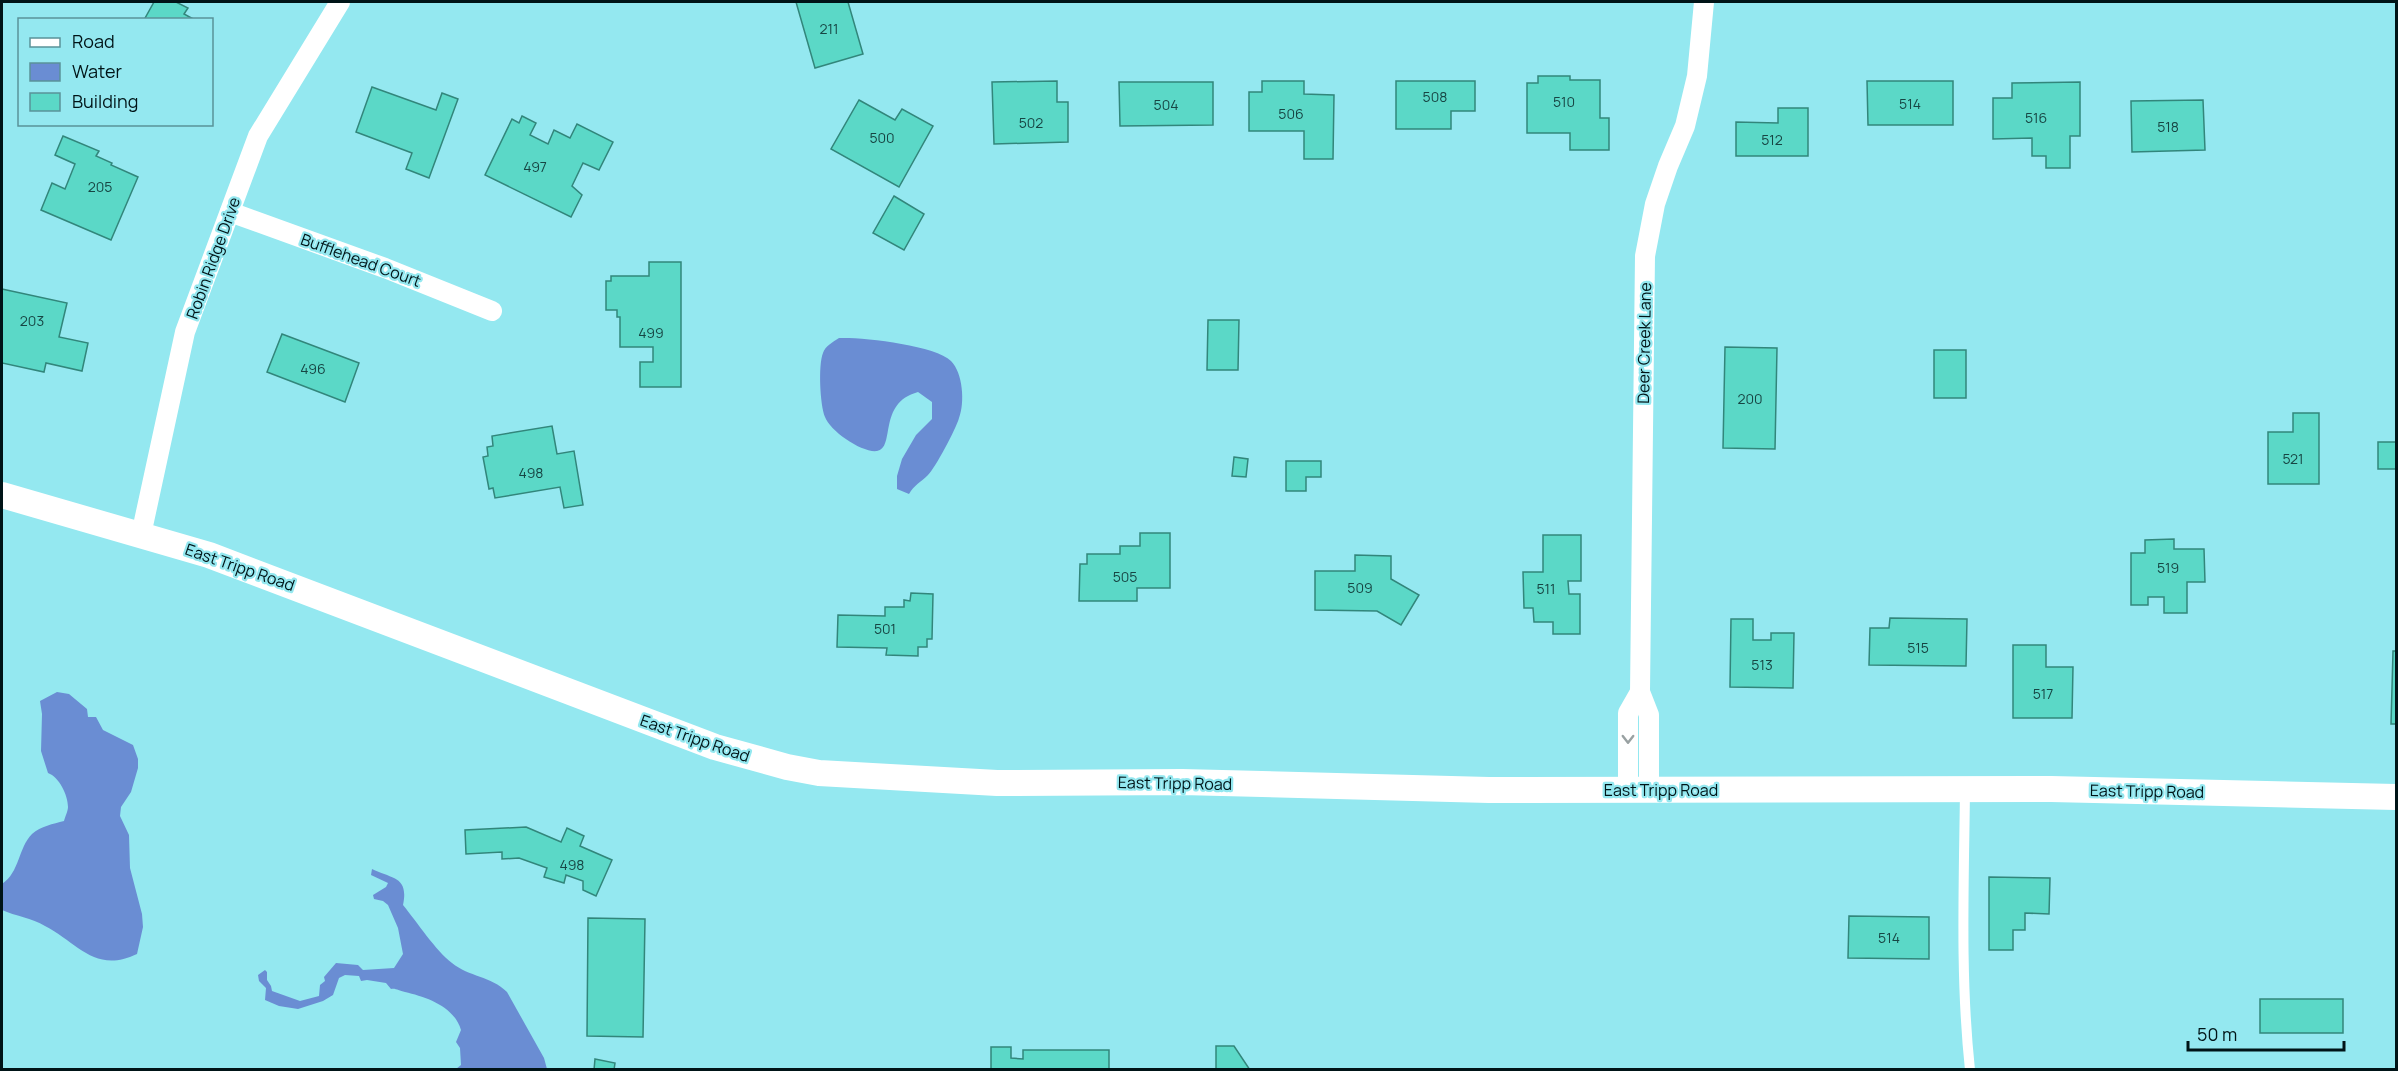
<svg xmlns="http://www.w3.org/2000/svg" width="2398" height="1071" font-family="Manrope,sans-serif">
<rect width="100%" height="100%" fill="#94e8f0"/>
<g fill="#6a8dd3">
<path d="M839,338C862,337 935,345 951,361C963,373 965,403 959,418C956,429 935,468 928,475C921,482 914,485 909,494L897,489V476L902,459L916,435L932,419V402L918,392C877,403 896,448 877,451C862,453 830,431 825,417C820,405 818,365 823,353C825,346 833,342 839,338Z"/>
<path d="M57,692L69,694L87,709L88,717H96L103,730L133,745L138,759V768L131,792L121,807L120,816L129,835L130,868L142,914L143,927L137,954C95,974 78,943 45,926C32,918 15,916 2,910V884C20,872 18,848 32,834C41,826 53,824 64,821C65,817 68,811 68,807C68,795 59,777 48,773L41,751L42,714L40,701Z"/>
<path d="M372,869C392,879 409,876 403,905C417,922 436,951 452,963C469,977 491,976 507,992L544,1058L547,1069H456L461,1065L460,1048L456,1042L461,1030C454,1006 426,997 405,992C399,991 396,988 391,989L386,983L367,980L361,981L359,976L345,975L339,978L333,995L323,1001L298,1009L279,1006L265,1000L266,988L259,981L258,975L265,970L267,972V980L271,986L272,991L300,1001L319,996L320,985L325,981L324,977L336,963L358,965L363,970L394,968L403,954L398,928L388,905L383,901L374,899L373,895L386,887L388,883L371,875Z"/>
</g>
<g fill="#5bd8c7" stroke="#32867b" stroke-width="1.5">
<path d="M154,2H176L188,8L184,14L195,20H144Z"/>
<path d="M796,2H848L863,54L815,68Z"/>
<path d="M1538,76H1570V80H1600V118H1609V150H1570V133H1527V83H1538Z"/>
<path d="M1057,81V102H1068V142L994,144L992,82Z"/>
<path d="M1262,81H1304V94L1334,95L1333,159H1304V131H1249V92H1262Z"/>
<path d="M1396,81H1475V111H1451V129H1396Z"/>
<path d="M1867,81H1953V125H1868Z"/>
<path d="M1119,82H1213V125L1120,126Z"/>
<path d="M2080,82V136H2070V168H2046V156H2032V138L1993,139V98H2012V83Z"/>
<path d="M372,87L436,110L442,93L458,99L429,178L406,169L412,153L356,132Z"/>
<path d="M859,100L895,120L902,109L933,126L899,187L831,149Z"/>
<path d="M2203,100L2205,150L2132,152L2131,101Z"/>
<path d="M1778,108H1808V156H1736V122L1778,123Z"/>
<path d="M522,116L536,123L530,135L548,144L554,130L570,138L577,124L613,142L599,170L583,163L572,186L582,195L571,217L485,175L512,119L519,123Z"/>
<path d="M63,136L99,151L96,156L112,163L111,165L138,177L111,240L41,210L52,183L65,189L75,164L55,155Z"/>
<path d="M894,196L924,214L904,250L873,233Z"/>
<path d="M649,262H681V387H640V362H653V347H620V317H617V310H606V281H611V276H649Z"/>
<path d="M2,289L67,303L59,337L88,343L82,371L46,363L44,372L2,363Z"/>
<path d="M1208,320H1239L1238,370H1207Z"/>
<path d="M282,334L359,363L345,402L267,372Z"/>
<path d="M1725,347L1777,348L1775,449L1723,448Z"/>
<rect x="1934" y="350" width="32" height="48"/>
<path d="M2293,413H2319V484H2268V432H2293Z"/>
<path d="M552,426L557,454L574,451L583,505L564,508L560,487L495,498L493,488L489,489L483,457L488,456L487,447L493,446L492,436Z"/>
<rect x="2378" y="442" width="18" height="27"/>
<path d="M1234,457L1248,459L1246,477L1232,476Z"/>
<path d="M1286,461H1321V477H1306V491H1286Z"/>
<path d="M1140,533H1170V588H1137V601H1079L1080,564H1087V554H1120V546H1140Z"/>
<path d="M1543,535H1581V581H1568L1569,594H1580V634H1553V622H1534L1533,608H1524L1523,572H1543Z"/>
<path d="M2174,539V549H2204L2205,582H2187V613H2164V597H2148V605H2131V553H2145V540Z"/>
<path d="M1355,555L1391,556V579L1419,595L1401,625L1377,611L1315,610V571H1355Z"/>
<path d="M911,593L933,594L932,639H927V647H918V656L886,655L887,648L837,647L838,615L885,616V607H904V600L910,601Z"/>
<path d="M1890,618L1967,619L1966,666L1869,665L1870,628H1889Z"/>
<path d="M1731,619H1753V640H1771V633H1794L1793,688L1730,687Z"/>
<path d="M2013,645H2046V667H2073L2072,718H2013Z"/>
<path d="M2393,651H2396V724H2391Z"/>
<path d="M526,827L561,842L567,828L584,836L580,846L612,860L596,896L583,890V881L566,875L564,883L544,877L547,868L519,858L502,859V852L466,854L465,830Z"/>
<path d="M1989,877L2050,878L2049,914L2025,913V930H2013V950H1989Z"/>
<path d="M1849,916L1929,917V959L1848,958Z"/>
<path d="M588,918L645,919L643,1037L587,1036Z"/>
<rect x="2260" y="999" width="83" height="34"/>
<path d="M1216,1046H1234L1250,1070H1216Z"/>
<path d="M991,1047H1011V1058L1023,1059V1050H1109V1070H991Z"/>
<path d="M595,1059L615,1063L614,1070H594Z"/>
</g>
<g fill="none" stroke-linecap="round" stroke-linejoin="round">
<path stroke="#fff" stroke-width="10" d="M1965,789C1964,883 1960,976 1970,1070"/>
<g stroke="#fff" stroke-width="20">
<path d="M230,212L385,268L492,311"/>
<path d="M141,535L185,332L258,136L340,2"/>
<path d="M1628,790V713L1640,692"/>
<path d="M1649,790V715L1640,692L1645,256L1655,204L1668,166L1685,126L1697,76L1704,2"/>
</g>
<path stroke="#fff" stroke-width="26" d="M2,495L209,555L715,747L787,767L819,773L997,783L1182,782L1489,790L2051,789L2396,797"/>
</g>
<defs><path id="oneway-chevron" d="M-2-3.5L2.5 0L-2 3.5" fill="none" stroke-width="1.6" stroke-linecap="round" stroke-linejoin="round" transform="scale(1.5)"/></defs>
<use stroke="#99a1a2" href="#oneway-chevron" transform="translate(1628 739) rotate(90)"/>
<g text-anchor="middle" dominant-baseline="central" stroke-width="4.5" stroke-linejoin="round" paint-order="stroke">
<g font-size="14" fill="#174543">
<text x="829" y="28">211</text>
<text x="1435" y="96">508</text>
<text x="1564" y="101">510</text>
<text x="1910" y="103">514</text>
<text x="1166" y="104">504</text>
<text x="1291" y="113">506</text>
<text x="2036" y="117">516</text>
<text x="1031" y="122">502</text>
<text x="2168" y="126">518</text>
<text x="882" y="137">500</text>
<text x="1772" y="139">512</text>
<text x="535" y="166">497</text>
<text x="100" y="186">205</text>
<text x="32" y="320">203</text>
<text x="651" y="332">499</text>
<text x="313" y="368">496</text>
<text x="1750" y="398">200</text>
<text x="2293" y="458">521</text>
<text x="531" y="472">498</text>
<text x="2168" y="567">519</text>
<text x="1125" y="576">505</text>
<text x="1360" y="587">509</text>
<text x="1546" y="588">511</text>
<text x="885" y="628">501</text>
<text x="1918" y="647">515</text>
<text x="1762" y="664">513</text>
<text x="2043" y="693">517</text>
<text x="572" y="864">498</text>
<text x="1889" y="937">514</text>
</g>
<g font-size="16" fill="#001417" stroke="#94e8f0">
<text transform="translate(213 258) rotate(-70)">Robin Ridge Drive</text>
<text transform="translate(361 260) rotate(20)">Bufflehead Court</text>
<text transform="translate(1644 343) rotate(-89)">Deer Creek Lane</text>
<text transform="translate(240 567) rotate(19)">East Tripp Road</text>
<text transform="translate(695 738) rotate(19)">East Tripp Road</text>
<text transform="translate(1175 783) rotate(1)">East Tripp Road</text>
<text x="1661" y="790">East Tripp Road</text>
<text transform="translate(2147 791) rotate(1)">East Tripp Road</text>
</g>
</g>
<rect width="2398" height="1071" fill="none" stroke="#001417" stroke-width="6"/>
<rect x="18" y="18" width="195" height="108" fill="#94e8f0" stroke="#599399" stroke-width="1.5"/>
<rect x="30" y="38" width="30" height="9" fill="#ffffff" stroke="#599399" stroke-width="1.5"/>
<text x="72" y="48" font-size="18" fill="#001417">Road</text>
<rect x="30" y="63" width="30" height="18" fill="#6a8dd3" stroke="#599399" stroke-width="1.5"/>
<text x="72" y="78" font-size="18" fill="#001417">Water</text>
<rect x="30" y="93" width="30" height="18" fill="#5bd8c7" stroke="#599399" stroke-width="1.5"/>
<text x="72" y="108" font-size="18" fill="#001417">Building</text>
<path d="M2188 1041v9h156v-9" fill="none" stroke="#001417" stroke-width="3"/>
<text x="2197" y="1041" font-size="18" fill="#001417" stroke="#94e8f0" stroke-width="4.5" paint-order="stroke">50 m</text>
</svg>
